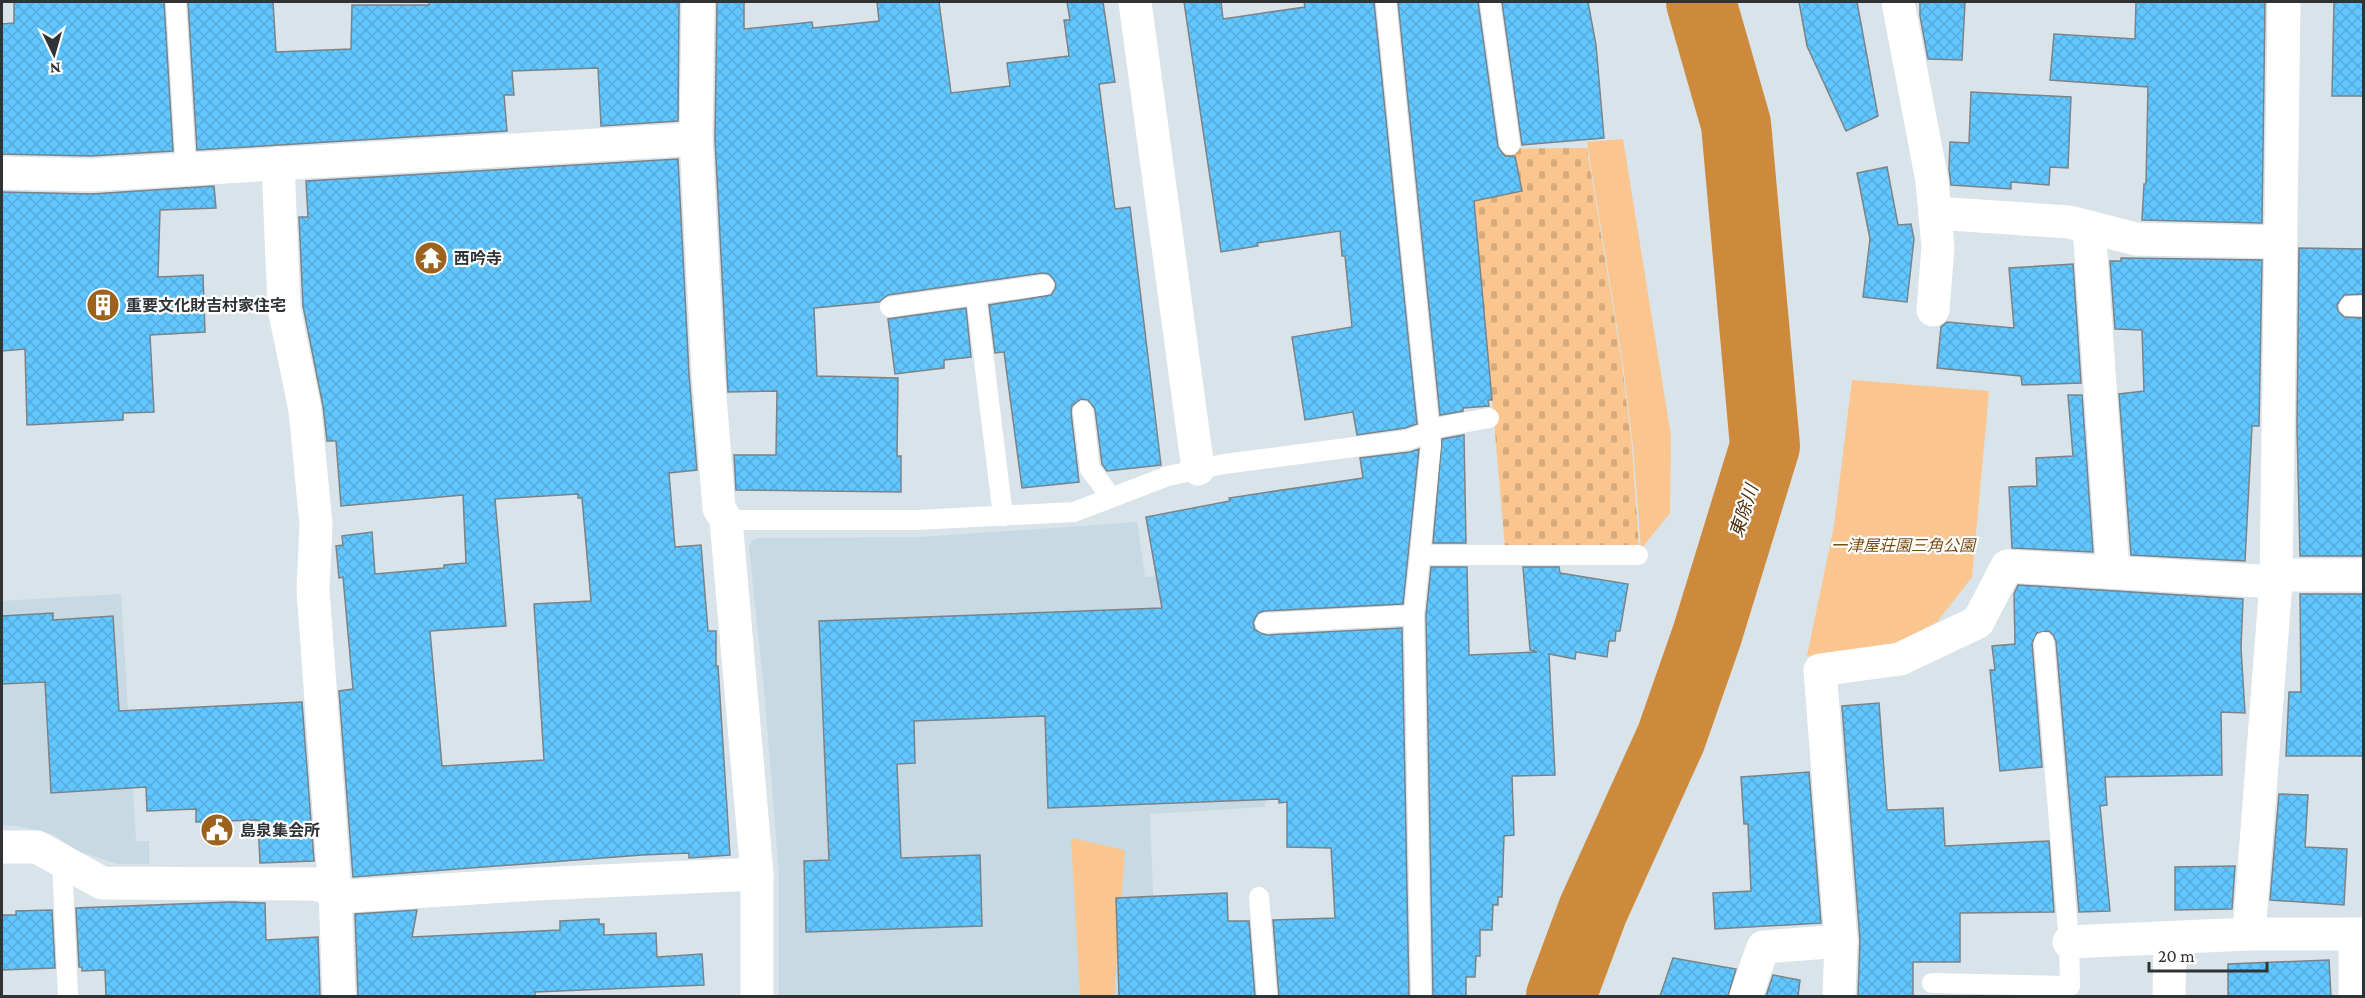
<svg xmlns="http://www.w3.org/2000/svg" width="2365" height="998" font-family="'Crimson Pro','Noto Sans JP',serif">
<defs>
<pattern id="cemetery-stones" width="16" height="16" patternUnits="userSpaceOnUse" patternTransform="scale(1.5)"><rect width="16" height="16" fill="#fac58e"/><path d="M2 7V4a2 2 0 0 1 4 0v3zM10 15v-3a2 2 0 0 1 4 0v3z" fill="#d7aa7b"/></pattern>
<pattern id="building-cross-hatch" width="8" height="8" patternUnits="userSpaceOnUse" patternTransform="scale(1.5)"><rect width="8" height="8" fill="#62c7ff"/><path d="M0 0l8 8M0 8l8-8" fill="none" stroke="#55abdb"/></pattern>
</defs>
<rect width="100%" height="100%" fill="#d9e3ea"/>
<g fill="#c7d9e3">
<path d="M1137,522L1145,577L1168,576L1261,596L1270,696L1268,798L1264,807L1150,814L1157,996H779V875L765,700L749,547L752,541L757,538L921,537Z"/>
<path d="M121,594L136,841H149V864H118L77,851L53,834L17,826L2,825V601Z"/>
</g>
<path fill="url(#cemetery-stones)" d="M1587,148L1621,357L1632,446L1639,548L1505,547L1470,149Z"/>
<g fill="#fac58e">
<path d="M1623,139L1671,436L1670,513L1641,549L1633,446L1622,357L1587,142Z"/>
<path d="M1852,380L1989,391L1972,577L1937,622L1890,646L1807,656L1834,526Z"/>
<path d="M1071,838L1125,850L1114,996H1080Z"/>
</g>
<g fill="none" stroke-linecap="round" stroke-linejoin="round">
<path stroke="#cd8a3c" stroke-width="70" d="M1561,996L1593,910L1671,738L1707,635L1765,446L1736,124L1701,2"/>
</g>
<g fill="url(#building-cross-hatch)" stroke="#7a8388" stroke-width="1.5" fill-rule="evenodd">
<path d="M14,2H164L173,151L91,156L2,154V24L14,23Z"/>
<path d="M188,2H273L276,52L351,49L352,5H429V2H679L678,121L601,126L598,68L512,71L514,95H504L507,131L197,150Z"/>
<path d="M717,2H744V29L812,22L813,28L879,21L877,2H939L951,93L1010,86L1007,63L1069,56L1064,20H1070L1067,2H1103L1115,82L1099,84L1115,209L1130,207L1161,465L1107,471L1102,464L1095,409L1088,400L1081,399L1072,406L1071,412L1079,482L1022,488L1004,352L995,353L989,305L1051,295L1055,289L1056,283L1049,274L1042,273L888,295L879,302L814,308L817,376L898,378L897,456H901V492L736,490L734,455H776L777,391L728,392L715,139Z"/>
<path d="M1184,2H1221L1223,19L1305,7L1304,2H1374L1417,424L1405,428L1357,435L1353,412L1305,420L1292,337L1352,327L1345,256H1342L1340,231L1257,243L1258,246L1221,252Z"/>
<path d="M1398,2H1478L1498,147L1505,156H1515L1522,191L1474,201L1492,400H1488L1489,406L1463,408V411L1440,415Z"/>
<path d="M1502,2H1588L1596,45L1604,138L1522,145Z"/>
<path d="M1799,2H1857L1878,116L1846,131L1807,46Z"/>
<path d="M1920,2H1965L1962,60L1928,59L1920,16Z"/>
<path d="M2136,2H2265L2262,223L2142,220L2144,184H2146L2148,87L2050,80L2054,34L2135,39Z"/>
<path d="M2334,2H2364V96H2332Z"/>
<path d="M1971,92L2071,97L2068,168L2050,167L2049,185L2011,182V189L1951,185L1949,169L1950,142L1969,143Z"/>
<path d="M678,159L689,374L697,470L669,473L675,547L701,545L708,631H716V666H718L730,855L689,858V853L642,855L353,877L339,691L353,689L343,577L339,578L336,546L343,545L342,536L372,532L375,574L444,568V565L466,563L463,495L341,506L336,441H327L323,406L303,306L299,217H308L306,181ZM578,494V498H582L591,601L534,604L544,760L442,766L430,631L506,626L495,499Z"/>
<path d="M1887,167L1898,225L1911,224L1914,239L1907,302L1863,297L1870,239L1857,173Z"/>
<path d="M214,186L216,208L160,210L158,277L203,275L205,332L150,335L154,412L123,413V420L27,425L25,349L2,351V192L92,194Z"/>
<path d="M2299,248L2364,249V294L2344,295L2337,305L2338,311L2344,317L2364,318V556H2300L2297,427Z"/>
<path d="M2121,258L2262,260L2259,426H2252L2245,561L2131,555L2119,394L2144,391L2142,330L2115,329L2110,261H2121Z"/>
<path d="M2073,264L2081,383L2022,385L2021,376L1937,368L1941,327L1947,322L2014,328L2009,268Z"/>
<path d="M966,308L971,357L944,360V368L895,374L888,319Z"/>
<path d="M2068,395H2082L2093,552L2012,548L2009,487L2037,486L2036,458L2073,456Z"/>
<path d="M1464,435L1466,543H1433L1442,439Z"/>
<path d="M1419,449L1403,604L1264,611L1258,613L1253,623L1255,630L1266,635L1402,628L1409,996H1279L1273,920L1335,918L1331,848L1287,847V802L1279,803V799L1048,808L1045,716L914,721L915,763L897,764L901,858L980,855L982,926L806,932L804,861L829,860L819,621L1162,608L1146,517L1230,501L1229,498L1363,478L1360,458L1410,452Z"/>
<path d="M1431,567H1467L1469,655L1537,652L1530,650L1523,567H1559L1560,573L1628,584L1620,631H1616L1615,641H1609L1607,657L1576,652L1575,659L1549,654L1555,775L1512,776L1514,835L1504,836L1502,897H1498V905H1493L1492,930H1480V956H1476L1475,977H1466V996H1433L1426,615Z"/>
<path d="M2018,585L2243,599L2241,648L2245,713L2221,712L2222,775L2105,777L2107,805L2100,806L2110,911L2079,912L2056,641L2053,635L2049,631L2037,633L2032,643L2042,767L2000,771L1990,670H1995L1992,646L2015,644L2014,594Z"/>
<path d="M2300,594H2364V756H2286L2289,692H2301Z"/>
<path d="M53,613V620L113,616L119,711L302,702L314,861L260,863L258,820L196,822V809L147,811L146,787L51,793L45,682L2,684V616Z"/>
<path d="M1879,703L1887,810L1943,808L1945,846L2049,841L2054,912L1960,913V962H1913V996H1858L1860,940L1842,706Z"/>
<path d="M1809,772L1821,923L1715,929L1713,893L1751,891L1748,824H1744L1741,777Z"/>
<path d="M2279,794L2308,795L2305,847L2347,849L2344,905L2270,900Z"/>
<path d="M2235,866L2232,909L2175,910V867Z"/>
<path d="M1227,893L1228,921H1249L1255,996H1119L1116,898Z"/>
<path d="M230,902L265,903L266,940L318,937L320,996H106L105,970L82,971V967H79L76,908Z"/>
<path d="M52,910L55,968L2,970V915H16V911Z"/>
<path d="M417,910L412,937L560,930V921L599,919V924H604V935L656,933L657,957L702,954L704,985L535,992V996H358L355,914Z"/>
<path d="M1673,958L1736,969L1728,996H1660Z"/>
<path d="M2329,960L2331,996H2228V964Z"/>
<path d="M1773,975L1800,980L1798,996H1766Z"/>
</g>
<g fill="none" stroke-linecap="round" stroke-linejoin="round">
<g stroke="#fff" stroke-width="20">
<path d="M176,2L186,169"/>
<path d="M1386,2L1431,445L1414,615L1421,996"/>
<path d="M1490,2L1510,145"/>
<path d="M976,295L1003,516"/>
<path d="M2349,306H2364"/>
<path d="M890,307L1044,285"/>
<path d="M1083,411L1090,469L1111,497"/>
<path d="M726,520H917L1074,512L1168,476L1224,464L1408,440L1441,427L1489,418"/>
<path d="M1420,555H1638"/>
<path d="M1265,623L1414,615"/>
<path d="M62,861L68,996"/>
<path d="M1259,897L1267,996"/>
<path d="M1932,983L2070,986L2069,942L2044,642"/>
</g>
<g stroke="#fff" stroke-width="33">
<path d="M698,2L696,139L708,372L719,508L726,520L757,874V996"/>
<path d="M1135,2L1198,469"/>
<path d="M1898,2L1932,181L1938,247L1933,310"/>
<path d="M278,163L284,308L305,410L316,525L313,590L335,892L339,996"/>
<path d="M2,173L91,175L696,139"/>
<path d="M1935,213L2069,222L2136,239L2281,242"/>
<path d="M2089,227L2113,572"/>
<path d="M2276,575H2364"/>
<path d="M2,847H37L102,883L315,884L350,896L536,884L757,874"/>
<path d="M2249,934L2276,582L2284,2"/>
<path d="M2069,942L2249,934H2364"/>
<path d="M1746,996L1763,947L1841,941"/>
<path d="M1839,996L1841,941L1820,670L1900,659L1978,622L2007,566L2276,582"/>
<path d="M2169,996L2170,938"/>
<path d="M2355,996V934"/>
</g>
</g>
<defs>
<symbol id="temple-disc" viewBox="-11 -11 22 22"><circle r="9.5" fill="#9b631e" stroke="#fff"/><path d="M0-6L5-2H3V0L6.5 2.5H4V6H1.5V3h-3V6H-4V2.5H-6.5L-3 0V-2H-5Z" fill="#fff"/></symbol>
<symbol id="building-disc" viewBox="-11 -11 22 22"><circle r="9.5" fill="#9b631e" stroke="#fff"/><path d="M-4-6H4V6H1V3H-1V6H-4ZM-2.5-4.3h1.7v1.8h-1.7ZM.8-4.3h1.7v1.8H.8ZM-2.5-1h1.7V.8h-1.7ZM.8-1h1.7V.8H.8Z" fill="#fff"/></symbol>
<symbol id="civic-disc" viewBox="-11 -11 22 22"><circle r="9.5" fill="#9b631e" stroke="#fff"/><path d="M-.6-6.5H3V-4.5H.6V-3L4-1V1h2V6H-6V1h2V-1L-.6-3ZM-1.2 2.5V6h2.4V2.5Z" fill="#fff"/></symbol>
</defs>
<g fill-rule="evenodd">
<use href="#temple-disc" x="412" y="239" width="38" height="38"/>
<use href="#building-disc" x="84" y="286" width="38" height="38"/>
<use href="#civic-disc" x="198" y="811" width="38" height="38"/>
</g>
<g text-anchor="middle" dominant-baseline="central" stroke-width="4.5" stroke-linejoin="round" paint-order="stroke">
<g font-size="16" font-weight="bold" fill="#2f3336" stroke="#fff" text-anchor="start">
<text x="454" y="258">西吟寺</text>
<text x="126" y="305">重要文化財吉村家住宅</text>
<text x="240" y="830">島泉集会所</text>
</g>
<g font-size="16" font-style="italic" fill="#794c13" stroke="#fff">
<text x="1903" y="545">一津屋荘園三角公園</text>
</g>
<g font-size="18" font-style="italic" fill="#4b2f0e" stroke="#fff">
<text transform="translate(1744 511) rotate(-72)">東除川</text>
</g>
</g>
<rect width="2365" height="998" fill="none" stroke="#2f3336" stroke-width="6"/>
<g transform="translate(54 54) rotate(175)" stroke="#ffffff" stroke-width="4.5" paint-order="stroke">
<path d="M0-4.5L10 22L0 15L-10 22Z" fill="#2f3336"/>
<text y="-9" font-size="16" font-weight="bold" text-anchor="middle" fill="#2f3336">N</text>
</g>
<path d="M2149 962v9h118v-9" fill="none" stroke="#2f3336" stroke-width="3"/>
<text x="2158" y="962" font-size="18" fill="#2f3336" stroke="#ffffff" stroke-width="4.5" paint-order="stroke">20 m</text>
</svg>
